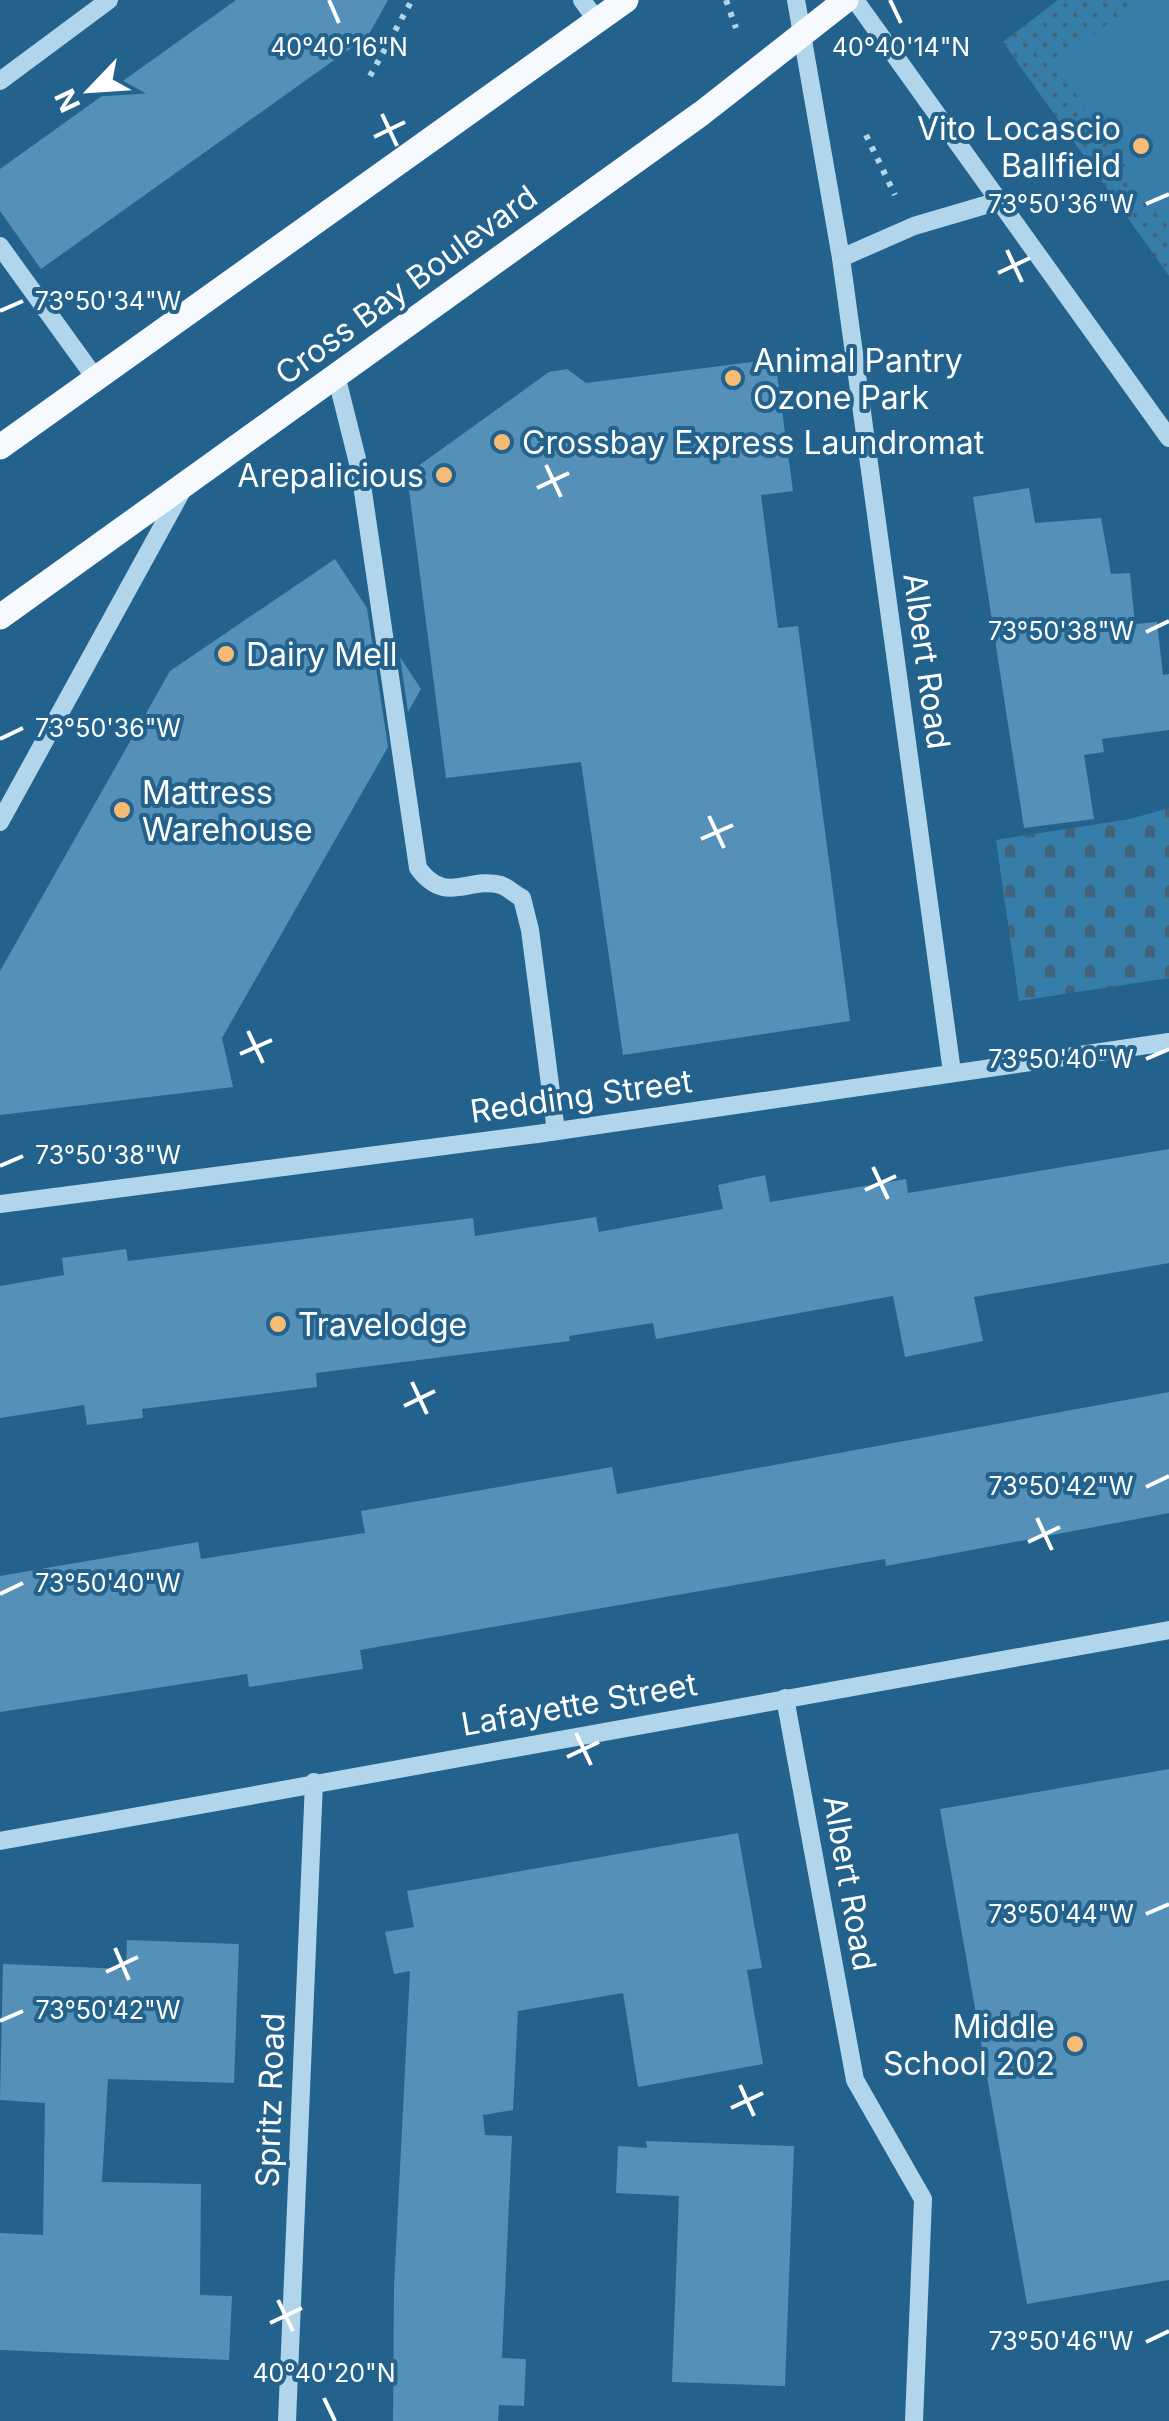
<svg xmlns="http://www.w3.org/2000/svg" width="1169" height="2421" font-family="Inter,sans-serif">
<defs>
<pattern id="cemetery-stones" width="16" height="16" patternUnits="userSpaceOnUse" patternTransform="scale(2.5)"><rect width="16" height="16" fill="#377da9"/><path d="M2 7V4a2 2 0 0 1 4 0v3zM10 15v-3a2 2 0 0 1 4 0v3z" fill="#42647a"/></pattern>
<pattern id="park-dots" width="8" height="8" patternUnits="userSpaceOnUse" patternTransform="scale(2.5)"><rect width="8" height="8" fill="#377da9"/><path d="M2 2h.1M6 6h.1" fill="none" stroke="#42647a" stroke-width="1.8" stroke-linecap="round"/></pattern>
</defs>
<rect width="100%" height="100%" fill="#23628c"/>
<path fill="url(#cemetery-stones)" d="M1169,808V978L1019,1001L996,840L1130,819Z"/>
<path fill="url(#park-dots)" d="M1058,0H1169V276L1003,42Z"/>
<path fill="#377da9" d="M1139,0H1169V228L1055,64Z"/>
<g fill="#5490b7">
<path d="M236,0H388L368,36L41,269L0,211V169Z"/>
<path d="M775,359L793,491L761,495L778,628L798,626L850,1021L623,1055L581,762L446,778L407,474L549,372L567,369L586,383Z"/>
<path d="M1029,488L1035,523L1101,518L1111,574L1130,573L1135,624L1157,622L1163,675L1169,674V730L1102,739L1104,752L1084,755L1094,819L1024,828L973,497Z"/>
<path d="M335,559L367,608L388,747L222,1038L233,1087L0,1115V971L170,671Z"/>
<path d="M400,657L421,689L408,712Z"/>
<path d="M1169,1149V1263L974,1297L983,1341L905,1357L893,1296L656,1339L653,1323L569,1336L570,1341L316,1373L317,1387L142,1409L143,1418L87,1425L84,1405L0,1418V1286L64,1275L62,1258L126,1249L128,1261L473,1218L475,1236L596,1217L599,1232L723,1209L718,1185L765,1175L770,1202L906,1179L908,1193Z"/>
<path d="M1169,1392V1513L886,1566L885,1559L360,1650L363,1669L249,1687L247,1674L0,1712V1576L198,1542L201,1559L365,1533L361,1511L612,1467L617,1494Z"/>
<path d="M1169,1769V2280L1027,2304L940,1809Z"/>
<path d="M738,1833L762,1968L747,1970L763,2064L638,2087L623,1993L518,2011L513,2110L483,2115L485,2135L512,2136L502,2358L526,2359L524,2406L499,2405L498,2421H393L394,2287L410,1971L394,1974L385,1932L414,1927L407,1891Z"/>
<path d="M127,1940L239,1944L234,2083L108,2079L102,2182L201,2184L200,2295L232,2296L229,2360L0,2350V2233L43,2235L45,2103L0,2100L3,1964L126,1969Z"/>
<path d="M646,2141L794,2146L785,2386L672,2382L679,2196L616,2193L618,2146L647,2148Z"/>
</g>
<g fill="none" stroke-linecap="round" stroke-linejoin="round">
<g stroke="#b1d5eb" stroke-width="6" stroke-dasharray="5 8" stroke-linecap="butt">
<path d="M726,0L736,28"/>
<path d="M370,76L412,0"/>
<path d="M866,135L895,195"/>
</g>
<g stroke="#b1d5eb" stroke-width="18">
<path d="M582,0L597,21"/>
<path d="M796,0L841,258L952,1072"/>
<path d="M855,0L1169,438"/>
<path d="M0,81L109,0"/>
<path d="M0,246L96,379"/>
<path d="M841,258L914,226L999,201"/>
<path d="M336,375L360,471L418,868C446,906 468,876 501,885C507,887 516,895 522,898L530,930L556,1131"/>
<path d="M0,822L183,489"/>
<path d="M0,1204L537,1134L1169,1042"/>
<path d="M785,1698L855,2080L923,2199L914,2421"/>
<path d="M0,1841L1169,1630"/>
<path d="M287,2421L314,1782"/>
</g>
<g stroke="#f6fafe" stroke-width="25">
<path d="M0,447L626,0"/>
<path d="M0,617L702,113L846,0"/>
</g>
</g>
<path fill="none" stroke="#fff" stroke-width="4" d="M329,0L339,23M890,0L901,23M382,114L397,146M374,137L405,122M1146,204L1169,194M1007,250L1022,282M998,273L1030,258M0,311L23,301M546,465L561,497M537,488L569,473M1146,632L1169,621M0,739L23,728M709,816L724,848M701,839L733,825M248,1031L263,1063M240,1054L272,1040M1146,1059L1169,1049M0,1166L23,1156M873,1167L888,1199M865,1190L896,1176M412,1382L427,1414M404,1406L435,1391M1146,1487L1169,1476M1037,1518L1052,1550M1028,1542L1060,1527M0,1594L23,1583M576,1733L591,1765M567,1757L599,1742M1146,1914L1169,1904M115,1948L129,1980M106,1972L138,1957M0,2021L23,2011M740,2085L754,2116M731,2108L763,2093M278,2300L293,2331M270,2323L302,2308M1146,2342L1169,2331M324,2398L335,2421"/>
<g fill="#f6bb74" stroke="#23628c" stroke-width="4">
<circle cx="1141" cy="146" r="10"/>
<circle cx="733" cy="378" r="10"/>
<circle cx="502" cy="442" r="10"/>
<circle cx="444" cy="475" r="10"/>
<circle cx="226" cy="654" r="10"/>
<circle cx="122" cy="810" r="10"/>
<circle cx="278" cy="1324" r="10"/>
<circle cx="1075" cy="2044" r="10"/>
</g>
<g text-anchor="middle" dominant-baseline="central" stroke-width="8" stroke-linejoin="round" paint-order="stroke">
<g font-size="32" fill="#fff" stroke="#23628c" text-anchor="start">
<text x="1121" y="128" text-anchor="end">Vito Locascio<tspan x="1121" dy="37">Ballfield</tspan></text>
<text x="753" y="360">Animal Pantry<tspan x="753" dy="37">Ozone Park</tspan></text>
<text x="522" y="442">Crossbay Express Laundromat</text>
<text x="424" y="475" text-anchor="end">Arepalicious</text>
<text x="246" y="654">Dairy Mell</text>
<text x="142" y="792">Mattress<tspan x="142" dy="37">Warehouse</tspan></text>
<text x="298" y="1324">Travelodge</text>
<text x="1055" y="2026" text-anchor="end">Middle<tspan x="1055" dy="37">School 202</tspan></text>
</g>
<g font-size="32" fill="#fff" stroke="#23628c">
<text transform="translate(406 285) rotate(-36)">Cross Bay Boulevard</text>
<text transform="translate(927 661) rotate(82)">Albert Road</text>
<text transform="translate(581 1096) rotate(-8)">Redding Street</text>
<text transform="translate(579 1704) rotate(-10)">Lafayette Street</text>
<text transform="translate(850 1883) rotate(80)">Albert Road</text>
<text transform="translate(270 2100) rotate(-88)">Spritz Road</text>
</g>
</g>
<g font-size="25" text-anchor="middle" fill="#fff" stroke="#23628c" stroke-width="8" stroke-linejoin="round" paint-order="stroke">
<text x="339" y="56">40°40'16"N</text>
<text x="901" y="56">40°40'14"N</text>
<text x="1061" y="213">73°50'36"W</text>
<text x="108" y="310">73°50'34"W</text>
<text x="1061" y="640">73°50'38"W</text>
<text x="108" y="737">73°50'36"W</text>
<text x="1061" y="1068">73°50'40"W</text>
<text x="108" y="1164">73°50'38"W</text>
<text x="1061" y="1495">73°50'42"W</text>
<text x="108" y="1592">73°50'40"W</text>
<text x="1061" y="1923">73°50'44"W</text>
<text x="108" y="2019">73°50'42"W</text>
<text x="1061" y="2350">73°50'46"W</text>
<text x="324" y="2382">40°40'20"N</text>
</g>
<g transform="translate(90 90) rotate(245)" stroke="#23628c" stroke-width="8" paint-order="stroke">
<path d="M0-8L18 38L0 25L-18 38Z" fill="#ffffff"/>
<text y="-15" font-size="28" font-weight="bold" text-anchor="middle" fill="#ffffff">N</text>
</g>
</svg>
